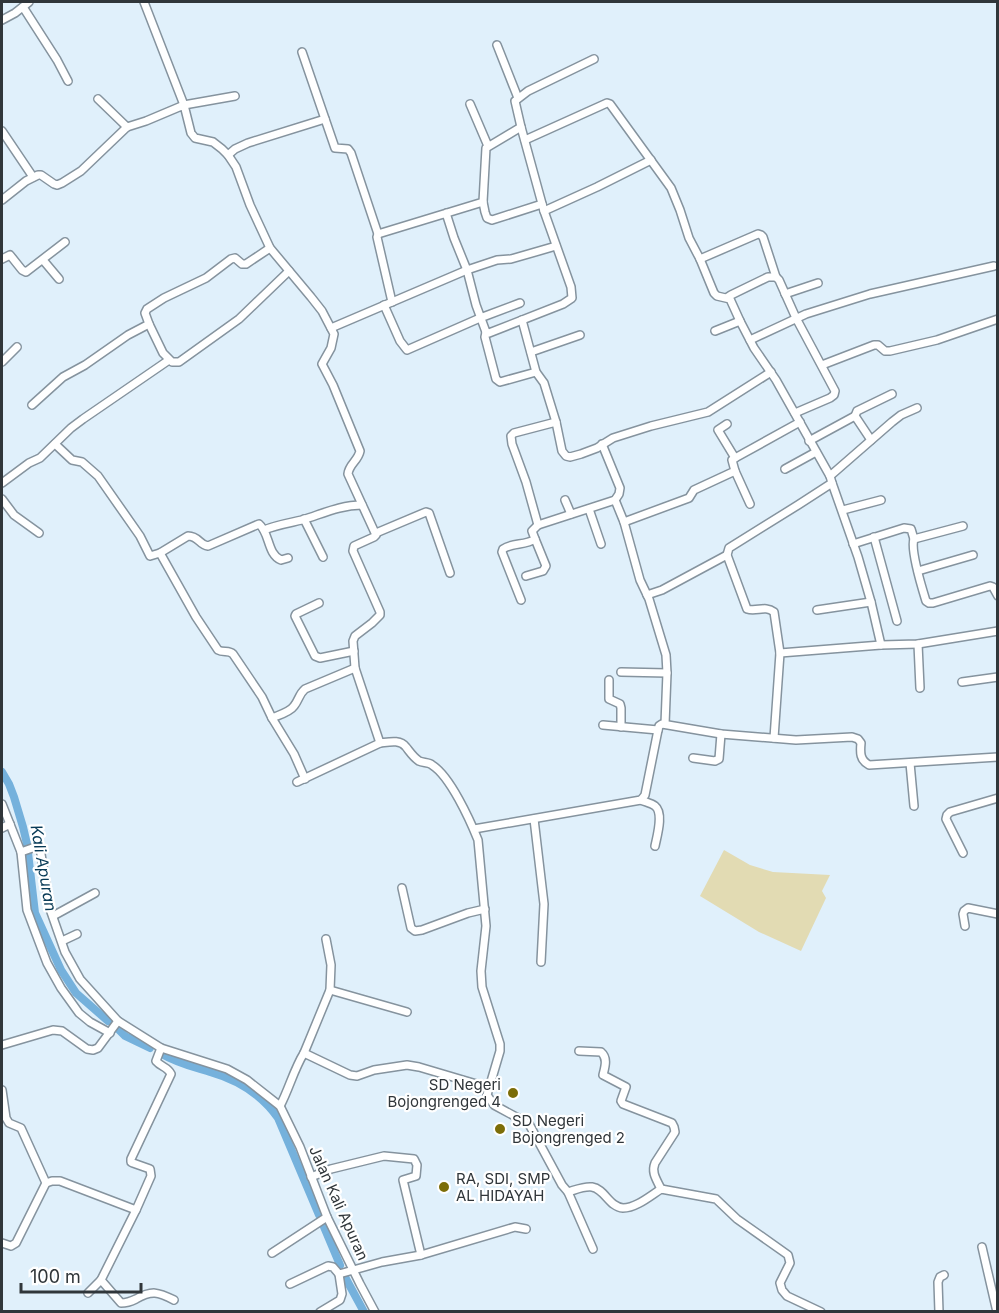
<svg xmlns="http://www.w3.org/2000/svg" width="999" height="1313" font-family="Inter,sans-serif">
<rect width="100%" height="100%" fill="#e0f0fb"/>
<path fill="#e2dbb3" d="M724,850L750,865L773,872L830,875L822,891L826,898L801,951L759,932L700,896Z"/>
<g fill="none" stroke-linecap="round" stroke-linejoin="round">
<g stroke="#75b1dc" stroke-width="8">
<path d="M2,772L9,784L14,797L23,827L27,844L35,913L61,970L76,993L108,1021"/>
<path d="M118,1029L125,1036L150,1048"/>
<path d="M162,1054C177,1063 194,1067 210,1072C238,1080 262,1095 278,1118L319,1215"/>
<path d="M324,1227L340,1265"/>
<path d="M345,1277L364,1312"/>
</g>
<defs>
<g id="minor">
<path d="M144,2L184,105L235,96"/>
<path d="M23,7L57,60L68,81"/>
<path d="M2,20L15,13L29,2"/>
<path d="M497,45L518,98"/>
<path d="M302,52L335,148L348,149L351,153L378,234L483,202L486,148L521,127L544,211L571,287L572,298L563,304L489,333L486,332L476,305L467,270L454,238L446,213"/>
<path d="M98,99L127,127"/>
<path d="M470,104L488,146"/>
<path d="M521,127L515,101L528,91L594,59"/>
<path d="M2,131L33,177"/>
<path d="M525,140L607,103L610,104L671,188L680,210L689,238L700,259L714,293L717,296L730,299L740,321L754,348L776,380L830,476L832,483L798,505L729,548L727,555L747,609C757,612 765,605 774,612L780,653L774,738"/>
<path d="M228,155L235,149L248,143L325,119"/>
<path d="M2,200L26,181L38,175H41L54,184L57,185L62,183L81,171L127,127L146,121L184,105L191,133L195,138L213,142L222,149L228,155L236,167L250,205L270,248L311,297L322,311L334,334L331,348L322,364L333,385L360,451C358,461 349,464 348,474L376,535L374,537L354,546L353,551L380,612V615L372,623L355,636L353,641L355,668L380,743C389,742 400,739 406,747C410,752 413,757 419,761C423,763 429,762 432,765C450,776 470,820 478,840L486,926L481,971L482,987L500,1044V1051L487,1095L494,1105L529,1124L562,1185L568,1192C575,1190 584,1186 592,1187C605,1189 609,1207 623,1208C636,1208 650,1196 661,1189L716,1199L737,1219L788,1255L790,1263L780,1283L782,1290L787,1296L821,1312"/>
<path d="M483,202L485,212L487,218L492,220L542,204"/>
<path d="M544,211L597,187L651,160"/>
<path d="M378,234L377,237L392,302"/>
<path d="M2,259L10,255L22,270L26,272L65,242"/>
<path d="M700,259L758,234L761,235L763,237L776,277"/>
<path d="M43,260L59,279"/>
<path d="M785,294L818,283"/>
<path d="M728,297L731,295L768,277H776L779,280L796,318L835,391L834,395L830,398L795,413"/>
<path d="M384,305L400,341L407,350L480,318L520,303"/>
<path d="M522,320L536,372L544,383L556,422L562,451L566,456L570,457L581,454L597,448L613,438L651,426L708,412L771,372"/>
<path d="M149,324L163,353L172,362H179L239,319L289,271"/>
<path d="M331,328L467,270L497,260L511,259L556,246"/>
<path d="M715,331L740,321"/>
<path d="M486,332L485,337L496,379L500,382L536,372"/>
<path d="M750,340L806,314L870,294L994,266"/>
<path d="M531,352L580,335"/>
<path d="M2,362L17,347"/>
<path d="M822,365L874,345H878L885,351H890L937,340L998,319"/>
<path d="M32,405L63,377L85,365L128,335L149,324L145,313L147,309L164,298L206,278L231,259L235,258L242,264H246L270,248"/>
<path d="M855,416L857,411L892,394"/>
<path d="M727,424L718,430L735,458"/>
<path d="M809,441L855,416L871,440"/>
<path d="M55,444L72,460L82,462L98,476L140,536L150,556L160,553L188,536C199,536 199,545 208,546L259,524C270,533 267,554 281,560L288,558"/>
<path d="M785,469L816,452"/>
<path d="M735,471L750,504"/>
<path d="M830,476L892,422L901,415L917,408"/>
<path d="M2,483L29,463L40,458L71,428L83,419L169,360"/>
<path d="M832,483L858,557L871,602L881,645"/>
<path d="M2,499L14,515L39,533"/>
<path d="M565,500L571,514"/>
<path d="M615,500L624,522L640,580L649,599L666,655L667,673L665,724"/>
<path d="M589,509L601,544"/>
<path d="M843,510L881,500"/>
<path d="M304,519L323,557"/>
<path d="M624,522L689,498L694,490L735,471L732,460L735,458L800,422"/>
<path d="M538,525L526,482L512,444L511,436L514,433L556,422"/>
<path d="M264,530C276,525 289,523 302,520C322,514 340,505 362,505"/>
<path d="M376,533L426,512L429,513L450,573"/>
<path d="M874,537L897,621"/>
<path d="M914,539C910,550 922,588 926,601L929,603H933L990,586L993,587L998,596"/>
<path d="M853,544L904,528L911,529L914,539L963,526"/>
<path d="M160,553L196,617L218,650C223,653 229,650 233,654L262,697L272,718C279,715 290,712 294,706C299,700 299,694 305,689L355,668"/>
<path d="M918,571L973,555"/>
<path d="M526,576L543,571L546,566L535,539"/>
<path d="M647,595L662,590L727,555"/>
<path d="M521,600L502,552L503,549C513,542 525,546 535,539L532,531L538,525L615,500L619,494L620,488L602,444"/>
<path d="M319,603L296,614L295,616L315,656L320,658L354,651"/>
<path d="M817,610L871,602"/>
<path d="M918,644L920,688"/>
<path d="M780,653L881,645L918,644L998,631"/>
<path d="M621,672L667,673"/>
<path d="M609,680V699L620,704L621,708V727"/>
<path d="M962,682L998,677"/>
<path d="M272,718L294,754L305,779"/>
<path d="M603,725L658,730"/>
<path d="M693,758L715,761L719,759L721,734"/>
<path d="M910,763L914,806"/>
<path d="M297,782L380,743"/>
<path d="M641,800C645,802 651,803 655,806C664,813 657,836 655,846"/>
<path d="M2,804L21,852L27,910L47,963L61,988L79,1013L90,1022L110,1033"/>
<path d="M534,819L544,904L541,962"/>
<path d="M2,828L10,824"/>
<path d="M474,829L641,800L645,795L658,730L659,726L662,724L721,734L796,740L852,737L858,739L861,743C860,753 860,760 869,765L998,757"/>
<path d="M21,852L38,846L40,848L50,909L65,952L80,979L118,1021L161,1048L227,1069L247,1080L280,1106L300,1147L327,1217L360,1284L375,1312"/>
<path d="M963,853L946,819L947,815L950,812L998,798"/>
<path d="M402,888L411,928L415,931L422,930L468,913L485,909"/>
<path d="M53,916L95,893"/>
<path d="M965,926L963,914L964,911L968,908L998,914"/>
<path d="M62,941L77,934"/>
<path d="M330,990L407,1012"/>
<path d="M2,1045L53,1030L62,1031L87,1049L93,1050L98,1048L118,1021"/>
<path d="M579,1051L601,1052C608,1058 605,1067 603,1075L626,1087L621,1101L623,1104L672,1123L674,1127L675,1132L655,1163C651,1173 657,1180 661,1189"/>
<path d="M304,1053L330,990L331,965L326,939"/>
<path d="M2,1090L6,1118L9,1123L21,1128L46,1183L16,1243L11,1246L2,1243"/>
<path d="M280,1106C289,1089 294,1069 304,1053L350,1075L357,1076L374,1070L407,1065L419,1067L490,1088"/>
<path d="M311,1177L331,1169L384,1156L414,1159L417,1165L416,1176L403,1180L421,1255"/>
<path d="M46,1183L52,1181H60L136,1210"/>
<path d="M568,1192L593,1249"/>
<path d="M982,1247L997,1312"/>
<path d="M272,1253L327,1217"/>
<path d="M101,1280L121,1303C127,1303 130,1302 136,1299C152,1290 158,1292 174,1300"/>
<path d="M290,1284L328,1266L333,1267L339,1274L382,1262L421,1255L515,1227L526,1229"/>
<path d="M88,1293L101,1280L136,1210L151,1176L150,1169L133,1163L131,1162V1159L171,1074C168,1067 161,1067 156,1061L161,1048"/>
<path d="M320,1312L340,1300L342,1294L339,1274"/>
<path d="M939,1312L938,1282L940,1277L944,1275"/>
</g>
</defs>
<use href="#minor" stroke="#85939e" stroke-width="10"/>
<use href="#minor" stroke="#fff" stroke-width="7"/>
</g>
<g fill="#7c6d08" stroke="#fff" stroke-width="2">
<circle cx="513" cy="1093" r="6"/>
<circle cx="500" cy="1129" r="6"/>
<circle cx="444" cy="1187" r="6"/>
</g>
<g text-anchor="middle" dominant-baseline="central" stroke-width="4.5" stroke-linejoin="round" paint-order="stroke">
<g font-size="15" fill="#30363a" stroke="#fff" text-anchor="start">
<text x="501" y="1084" text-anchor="end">SD Negeri<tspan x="501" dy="17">Bojongrenged 4</tspan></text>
<text x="512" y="1120">SD Negeri<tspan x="512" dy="17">Bojongrenged 2</tspan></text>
<text x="456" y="1178">RA, SDI, SMP<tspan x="456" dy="17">AL HIDAYAH</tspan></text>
</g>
<g font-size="15" fill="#30363a" stroke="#fff">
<text transform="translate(339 1203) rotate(66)">Jalan Kali Apuran</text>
</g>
<g font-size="16" font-style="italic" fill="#073a56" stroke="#fff">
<text transform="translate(44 868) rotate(80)">Kali Apuran</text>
</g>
</g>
<rect width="999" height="1313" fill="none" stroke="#30363a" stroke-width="6"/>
<path d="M21 1283v9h120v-9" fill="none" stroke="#30363a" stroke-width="3"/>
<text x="30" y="1283" font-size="18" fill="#30363a" stroke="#ffffff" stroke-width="4.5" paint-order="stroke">100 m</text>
</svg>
